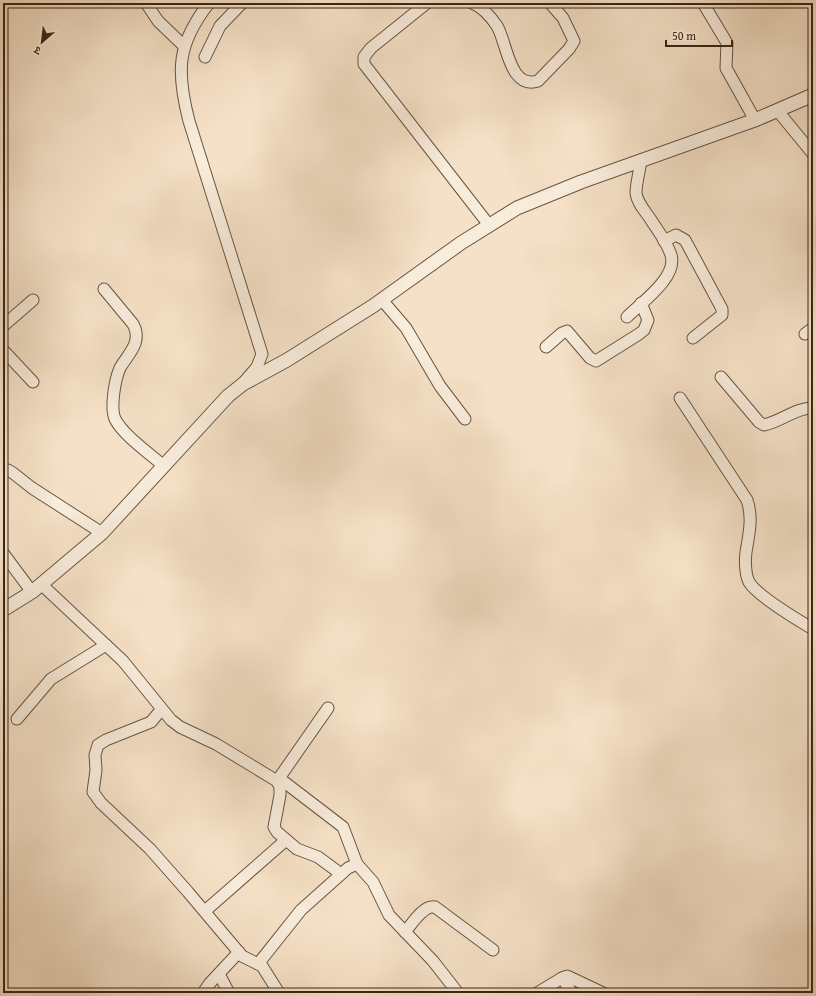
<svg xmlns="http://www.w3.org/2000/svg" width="816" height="996" font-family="'Gentium Book Plus','Noto Serif Devanagari',serif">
<rect width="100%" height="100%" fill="#f5e1c7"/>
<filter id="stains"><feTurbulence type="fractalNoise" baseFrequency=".005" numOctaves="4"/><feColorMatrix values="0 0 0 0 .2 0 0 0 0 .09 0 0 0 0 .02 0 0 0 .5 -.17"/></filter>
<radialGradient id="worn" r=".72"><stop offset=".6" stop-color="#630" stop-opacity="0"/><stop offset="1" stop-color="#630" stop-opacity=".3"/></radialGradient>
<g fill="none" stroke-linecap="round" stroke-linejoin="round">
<defs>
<g id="minor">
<path d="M146,3L158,21L184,46"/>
<path d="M209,3C177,44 176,71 189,121L262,354L257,367L244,382"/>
<path d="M427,3L371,48L364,57V64L489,225"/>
<path d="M472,3C482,7 491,17 497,26C507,42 509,90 538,81L569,49L574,41L563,18L550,3"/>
<path d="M703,3L727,43L726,68L755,120"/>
<path d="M205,57L220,26L242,3"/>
<path d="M777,110L813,154"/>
<path d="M664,241L676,235L685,240L722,309V315L693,338"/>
<path d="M104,289L133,324C143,342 128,354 120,368C115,379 110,408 115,419C123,435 150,454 164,466"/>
<path d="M382,300L406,328L440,386L465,419"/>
<path d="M627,317C641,303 678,277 671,255C667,242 658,231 651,220C646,212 637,203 636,193C636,183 640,170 641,160"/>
<path d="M3,326L33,300"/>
<path d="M805,334L813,328"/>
<path d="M546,347L562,333L567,331L590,358L596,361L639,334L644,330L648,320L641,303"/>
<path d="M3,350L33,382"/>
<path d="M721,377L759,422L764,425C782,421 795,408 813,408"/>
<path d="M680,398L747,500C753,518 749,534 746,552C745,560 745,574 749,582C757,596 798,620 813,629"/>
<path d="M3,470H8L13,473L32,488L102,533"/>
<path d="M3,553L32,592"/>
<path d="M41,584L123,661L171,720L180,727L216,744L277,781L280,787V795L274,827L277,832L297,849L318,857L341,874"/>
<path d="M161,710L151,722L106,740L98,745L95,755L96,770L93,792L101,803L150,849L188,892L242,956L262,966L279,993"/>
<path d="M17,719L51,679L106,645"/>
<path d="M279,778L343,827L357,864"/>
<path d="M277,781L328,708"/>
<path d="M205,911L286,840"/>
<path d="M405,932C412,924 423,905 435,907L493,950"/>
<path d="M258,964L301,910L348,868L357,864L373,882L389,915L433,961L458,993"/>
<path d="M219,974L229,993"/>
<path d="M562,978L572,993"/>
<path d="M203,993L210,983L239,952"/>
<path d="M537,993L562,978L567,976L603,993"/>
</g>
<path id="tertiary" d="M3,610L32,592L102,533L228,396L243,384L287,360L373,306L461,243L517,208L581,182L755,120L813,95"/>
</defs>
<use href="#minor" stroke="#695441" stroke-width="13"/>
<use href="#tertiary" stroke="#695441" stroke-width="15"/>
<use href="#minor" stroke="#f8ecdb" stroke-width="11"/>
<use href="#tertiary" stroke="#f8ecdb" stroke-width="13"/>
</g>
<rect width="816" height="996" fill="none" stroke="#f5e1c7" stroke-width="16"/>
<rect x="4" y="4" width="808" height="988" fill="none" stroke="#3a2514" stroke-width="2"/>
<rect x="8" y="8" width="800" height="980" fill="none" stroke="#3a2514"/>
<g transform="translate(42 42) rotate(208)" stroke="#f8ecdb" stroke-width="3" paint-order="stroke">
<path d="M0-3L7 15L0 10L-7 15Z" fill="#3a2514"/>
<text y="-6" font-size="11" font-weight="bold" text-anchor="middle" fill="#3a2514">उ</text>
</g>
<path d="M666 40v6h66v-6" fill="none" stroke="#3a2514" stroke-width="2"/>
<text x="672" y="40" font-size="12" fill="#3a2514" stroke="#f8ecdb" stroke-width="3" paint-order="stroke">50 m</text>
<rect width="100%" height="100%" filter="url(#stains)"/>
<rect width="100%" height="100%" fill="url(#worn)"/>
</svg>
